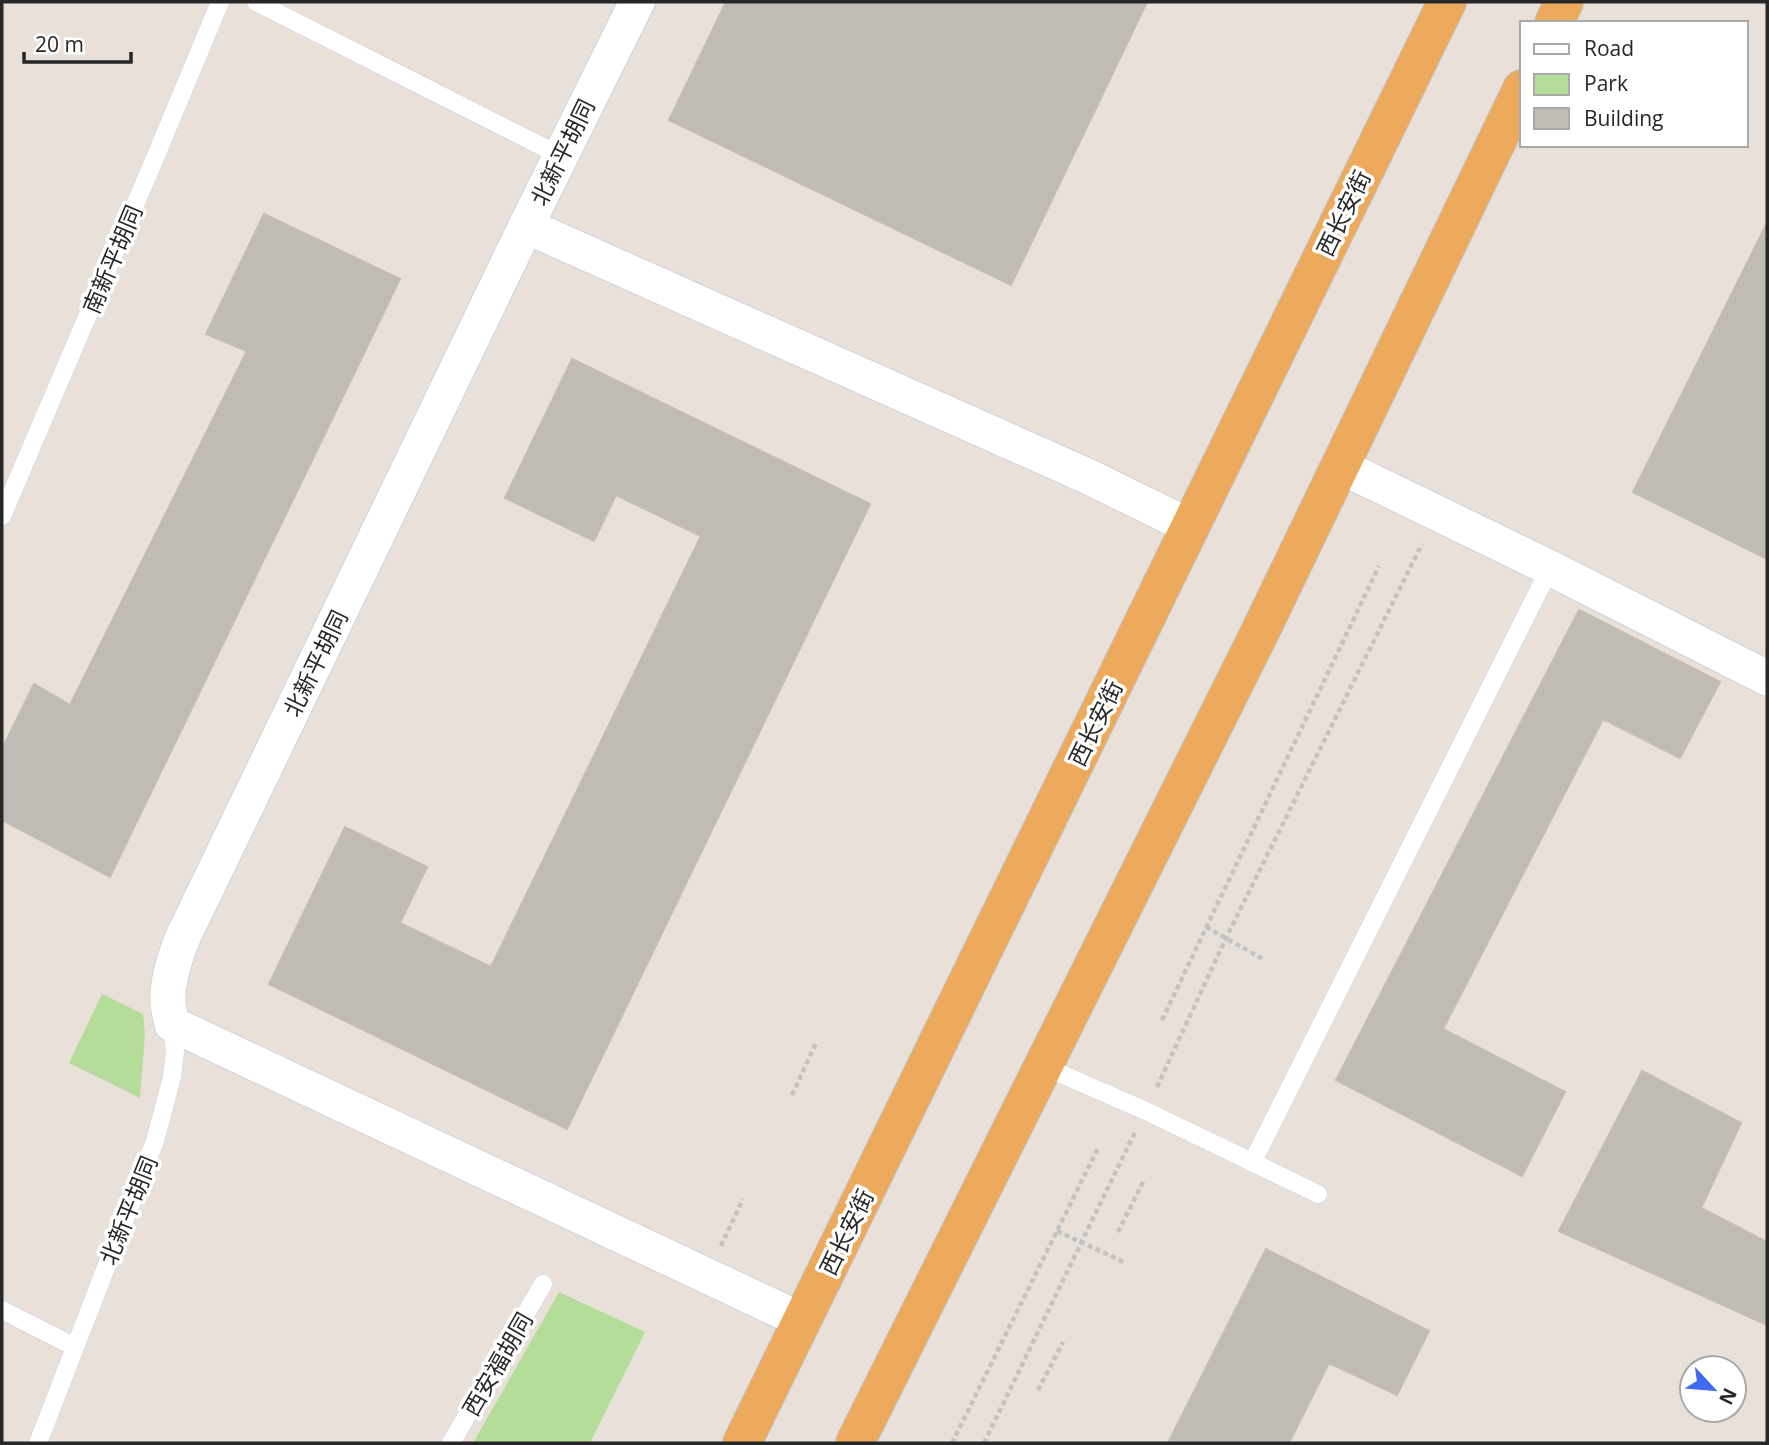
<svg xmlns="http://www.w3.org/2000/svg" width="1769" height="1445" font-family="'Open Sans','Noto Sans SC',sans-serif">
<rect width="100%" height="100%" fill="#e9e1d9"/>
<g fill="#b3dd98">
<path d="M102,994L143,1014L145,1034L140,1098L69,1063Z"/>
<path d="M559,1292L645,1332L590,1443H473Z"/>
</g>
<g fill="#c1bbb6" stroke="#c4bdb3" stroke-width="2">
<path d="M726,2H1147L1011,285L669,120Z"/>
<path d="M264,214L400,279L110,877L2,820V749L34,684L70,705L247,351L206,334Z"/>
<path d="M1767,223V559L1633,492Z"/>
<path d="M572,359L870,504L567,1129L269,984L345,827L427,867L400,923L491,967L701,536L616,495L594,541L505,498Z"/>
<path d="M1579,610L1720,682L1680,758L1603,719L1443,1029L1565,1092L1522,1176L1336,1080Z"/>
<path d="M1642,1071L1741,1123L1701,1208L1767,1242V1325L1559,1231Z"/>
<path d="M1266,1249L1429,1331L1397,1395L1329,1363L1289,1443H1168Z"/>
</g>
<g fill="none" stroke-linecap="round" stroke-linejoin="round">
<defs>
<g id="service">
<path d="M256,2L561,156"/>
<path d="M2,516L155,158L220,2"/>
<path d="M1043,1066L1146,1111L1318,1194"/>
<path d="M1252,1163L1550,568"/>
<path d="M2,1310L75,1347"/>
<path d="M38,1443L155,1141L172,1077L175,1051L172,1024"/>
<path d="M451,1443L543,1284"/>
</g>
<g id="minor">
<path d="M637,2L526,226L183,937C175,957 167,980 168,1002C168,1010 171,1017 172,1024L803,1321"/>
<path d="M526,226L1087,476L1191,527"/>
<path d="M1340,466L1550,568L1767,678"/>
</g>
<g id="trunk">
<path d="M1554,23L1564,2"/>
<path d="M742,1443L1447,2"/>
<path d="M855,1443L1258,636L1522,89"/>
</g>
</defs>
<use href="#service" stroke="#ced3df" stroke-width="19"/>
<use href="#minor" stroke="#ced3df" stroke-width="37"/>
<use href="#trunk" stroke="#c3c3c3" stroke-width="40"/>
<g stroke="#c3c3c3" stroke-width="4.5" stroke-dasharray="5 3.5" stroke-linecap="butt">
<path d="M1206,927L1263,959"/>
<path d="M1162,1020L1379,566"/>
<path d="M1157,1087L1226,938L1422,544"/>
<path d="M792,1095L816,1043"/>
<path d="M1057,1231L1126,1263"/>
<path d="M1118,1232L1144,1180"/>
<path d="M721,1246L743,1199"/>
<path d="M1038,1390L1063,1342"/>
<path d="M952,1443L1099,1146"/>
<path d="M984,1443L1135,1132"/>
</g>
<use href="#service" stroke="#fff" stroke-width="18"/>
<use href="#minor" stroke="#fff" stroke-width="35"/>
<use href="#trunk" stroke="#eeaa5c" stroke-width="38"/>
</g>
<g text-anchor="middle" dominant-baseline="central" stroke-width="7" stroke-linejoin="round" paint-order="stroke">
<g font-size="23" fill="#272727" stroke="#fff">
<text transform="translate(562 152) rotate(-64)">北新平胡同</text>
<text transform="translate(1343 213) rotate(-64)">西长安街</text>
<text transform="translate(112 259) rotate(-67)">南新平胡同</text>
<text transform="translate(315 663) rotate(-64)">北新平胡同</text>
<text transform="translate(1095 723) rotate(-64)">西长安街</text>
<text transform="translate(128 1210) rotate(-68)">北新平胡同</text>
<text transform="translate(846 1232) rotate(-64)">西长安街</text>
<text transform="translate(497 1364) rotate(-60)">西安福胡同</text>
</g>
</g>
<rect width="1769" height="1445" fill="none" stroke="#272727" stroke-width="7"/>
<rect x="1520" y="21" width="228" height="126" fill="#ffffff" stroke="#a9a9a9" stroke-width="2"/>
<rect x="1534" y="44" width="35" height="10" fill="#ffffff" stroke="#a9a9a9" stroke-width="2"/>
<text x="1584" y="56" font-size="21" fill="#272727">Road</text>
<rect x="1534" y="74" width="35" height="21" fill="#b3dd98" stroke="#a9a9a9" stroke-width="2"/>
<text x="1584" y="91" font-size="21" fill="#272727">Park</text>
<rect x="1534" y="108" width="35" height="21" fill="#c1bbb6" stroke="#a9a9a9" stroke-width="2"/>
<text x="1584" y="126" font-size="21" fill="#272727">Building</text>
<g transform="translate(1713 1389) rotate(116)"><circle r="33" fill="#ffffff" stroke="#a9a9a9" stroke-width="2"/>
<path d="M0-5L12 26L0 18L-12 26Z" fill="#406aef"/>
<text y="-10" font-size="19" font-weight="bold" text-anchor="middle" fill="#272727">N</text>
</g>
<path d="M24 52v10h107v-10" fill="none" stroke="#272727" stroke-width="3.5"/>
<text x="35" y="52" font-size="21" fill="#272727" stroke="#ffffff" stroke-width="5" paint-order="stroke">20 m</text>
</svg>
